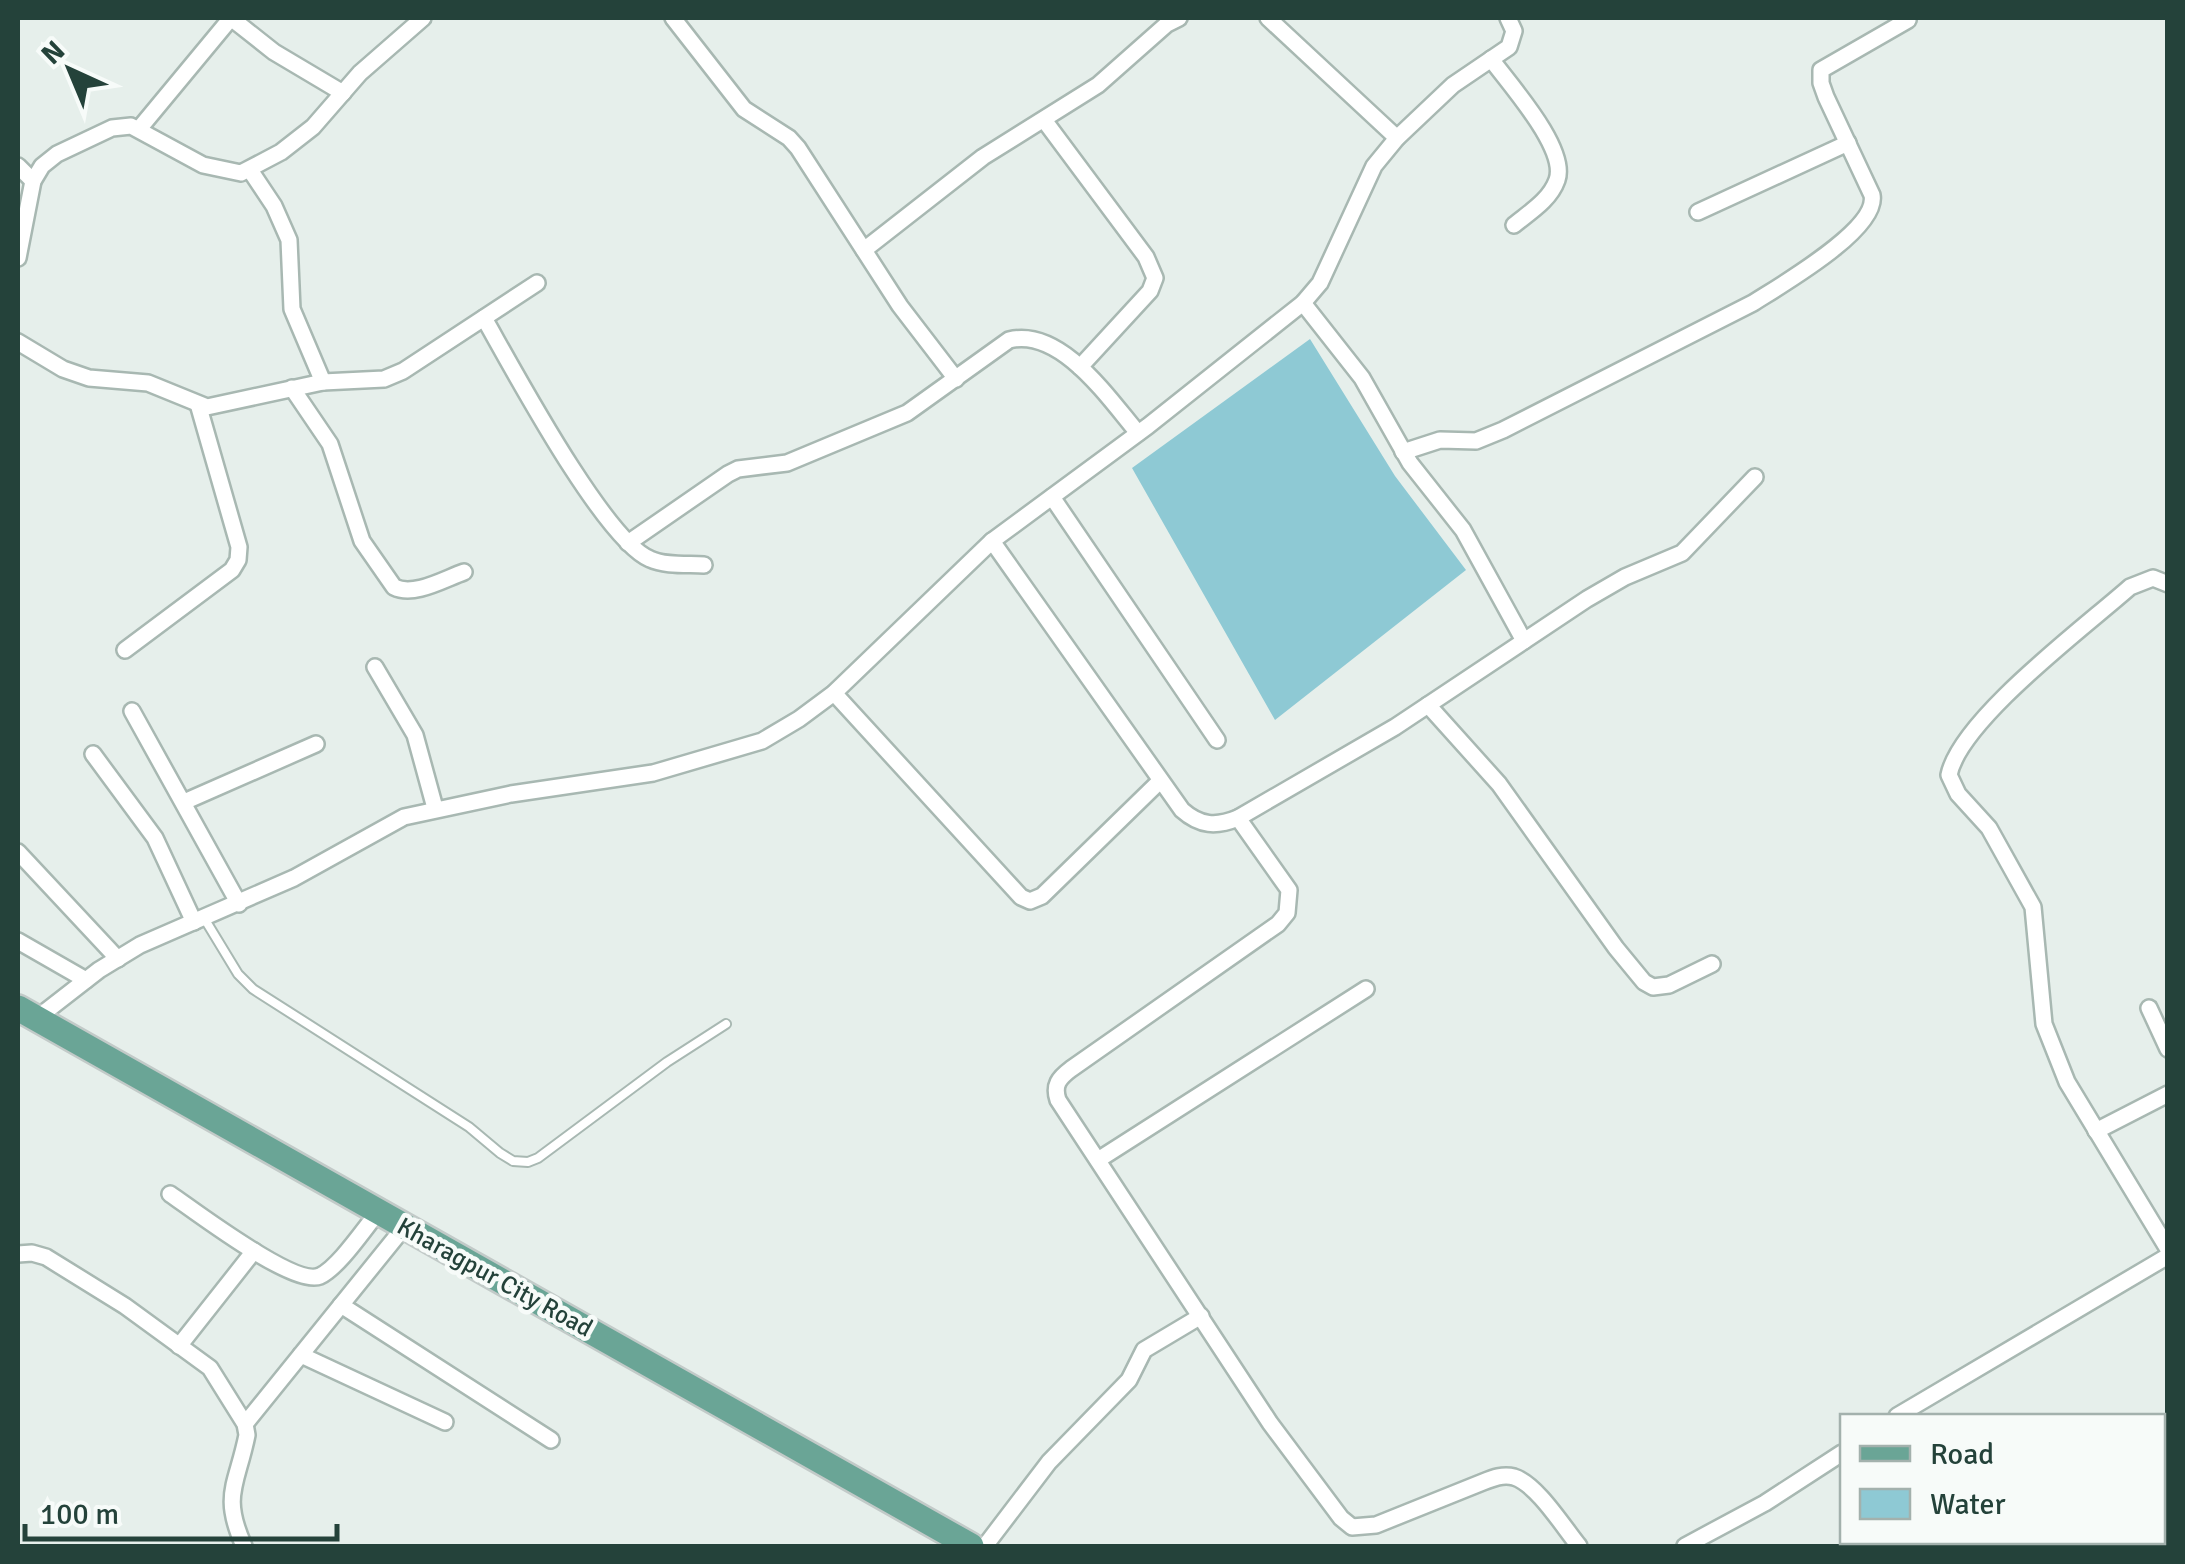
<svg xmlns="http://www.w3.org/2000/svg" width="2185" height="1564" font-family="Signika,sans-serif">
<rect width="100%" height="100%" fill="#e6efeb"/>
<path fill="#8ec9d4" d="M1310,339L1395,476L1466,570L1275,720L1132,468Z"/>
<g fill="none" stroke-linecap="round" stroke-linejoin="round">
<defs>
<path id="service" d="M204,918L238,974L253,989L469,1127L500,1153L513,1161L528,1162L538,1158L667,1062L726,1024"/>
<g id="minor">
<path d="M231,18L274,52L343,93"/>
<path d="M673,18L744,109L789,138L798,148L900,306L956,379"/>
<path d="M1268,18L1397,138"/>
<path d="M1491,59C1510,85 1568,149 1557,180C1550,200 1530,212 1514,225"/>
<path d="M1044,120L1146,257L1155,278L1150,291L1080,367"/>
<path d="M139,129L231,18"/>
<path d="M18,166L33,181"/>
<path d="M250,170L274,206L289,240L292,309L323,382"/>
<path d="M1698,212L1848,143"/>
<path d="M864,250L983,157L1098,85L1167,24L1179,18"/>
<path d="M18,258L33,181L42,166L57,154L112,128L131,126L203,165L241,173L281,152L313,127L360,73L423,18"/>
<path d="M1303,303L1362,378L1410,463L1463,530L1524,641"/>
<path d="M484,318C512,367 604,540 650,559C665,566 687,564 704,565"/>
<path d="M18,342L63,369L89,378L148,383L207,407L323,382L384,379L403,371L537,283"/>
<path d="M292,388L330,444L362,541L394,587C414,597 444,579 464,572"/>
<path d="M1403,452L1440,440L1476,441L1503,430L1753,303C1781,285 1879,229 1872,195L1826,97L1821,83V70L1908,20"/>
<path d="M1052,497L1217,740"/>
<path d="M992,541L1182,810C1200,826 1216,827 1238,818L1395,727L1587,599L1625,577L1682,553L1755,477"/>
<path d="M628,543L728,474L738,469L787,463L907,413L1009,340C1061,327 1109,399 1138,433"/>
<path d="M2168,584L2153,578L2130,587C2085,627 1960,720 1949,775L1958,794L1989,828L2033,907L2044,1024L2067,1082L2168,1249"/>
<path d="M125,650L232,570L238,560L239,547L198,404"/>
<path d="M375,667L415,735L435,808"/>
<path d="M834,693L1021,897L1030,901L1042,896L1160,781"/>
<path d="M1428,705L1499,784L1616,948L1644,982L1653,987L1669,985L1712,964"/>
<path d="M132,711L239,904"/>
<path d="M93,754L155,838L194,922"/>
<path d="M184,802L316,744"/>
<path d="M1238,818L1289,890L1287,913L1278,924L1071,1069C1059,1078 1053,1085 1058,1100L1270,1423L1341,1518L1352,1527L1376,1525L1483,1482C1493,1478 1503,1474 1514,1477C1537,1484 1564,1528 1579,1546"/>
<path d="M18,852L118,959"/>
<path d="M18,941L86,980"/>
<path d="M2149,1008L2168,1049"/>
<path d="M36,1019L99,970L140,945L294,878L404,817L511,794L653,773L762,741L799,719L834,693L992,541L1148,426L1303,303L1320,283L1374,166L1397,138L1453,85L1509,47L1514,31L1508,18"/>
<path d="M2096,1131L2168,1094"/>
<path d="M1098,1160L1366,989"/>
<path d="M170,1194C195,1211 294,1287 320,1276C339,1267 364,1229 379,1211"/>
<path d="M18,1254L32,1253L46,1257L125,1306L210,1368L245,1424L247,1435C237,1485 221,1495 244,1546"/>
<path d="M341,1305L551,1440"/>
<path d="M179,1346L254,1251"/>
<path d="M301,1355L445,1422"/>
<path d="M1897,1416L2168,1256"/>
<path d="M245,1424L405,1226"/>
<path d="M985,1546L1049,1462L1129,1380L1144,1350L1201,1316"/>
<path d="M1685,1546L1765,1503L1842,1453"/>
</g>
<path id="primary" d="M18,1008L971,1546"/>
</defs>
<use href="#service" stroke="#a8b8b2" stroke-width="12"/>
<use href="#minor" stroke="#a8b8b2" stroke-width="20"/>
<use href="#primary" stroke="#c2cac8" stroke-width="30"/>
<use href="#service" stroke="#fff" stroke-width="8"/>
<use href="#minor" stroke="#fff" stroke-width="15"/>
<use href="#primary" stroke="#6aa596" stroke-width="25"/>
</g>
<g text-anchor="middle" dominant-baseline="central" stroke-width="9" stroke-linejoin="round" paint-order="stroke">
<g font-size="25" fill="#24423a" stroke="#f7fbf9">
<text transform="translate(495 1277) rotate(29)">Kharagpur City Road</text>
</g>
</g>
<rect width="2185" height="1564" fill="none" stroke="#24423a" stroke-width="40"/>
<rect x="1840" y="1414" width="325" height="130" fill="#f7fbf9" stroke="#a3b1ad" stroke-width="2.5"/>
<rect x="1860" y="1446" width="50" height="15" fill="#6aa596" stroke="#a3b1ad" stroke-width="2.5"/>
<text x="1930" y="1464" font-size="30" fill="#24423a">Road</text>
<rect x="1860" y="1489" width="50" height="30" fill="#8ec9d4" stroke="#a3b1ad" stroke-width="2.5"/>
<text x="1930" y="1514" font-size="30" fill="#24423a">Water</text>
<g transform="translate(70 70) rotate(316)" stroke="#f7fbf9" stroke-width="8" paint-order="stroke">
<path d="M0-8L18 38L0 25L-18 38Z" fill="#24423a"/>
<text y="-15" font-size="28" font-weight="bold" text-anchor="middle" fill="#24423a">N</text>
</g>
<path d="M25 1524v15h312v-15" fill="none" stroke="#24423a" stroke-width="5"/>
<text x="40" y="1524" font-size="30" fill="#24423a" stroke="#f7fbf9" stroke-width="8" paint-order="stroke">100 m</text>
</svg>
